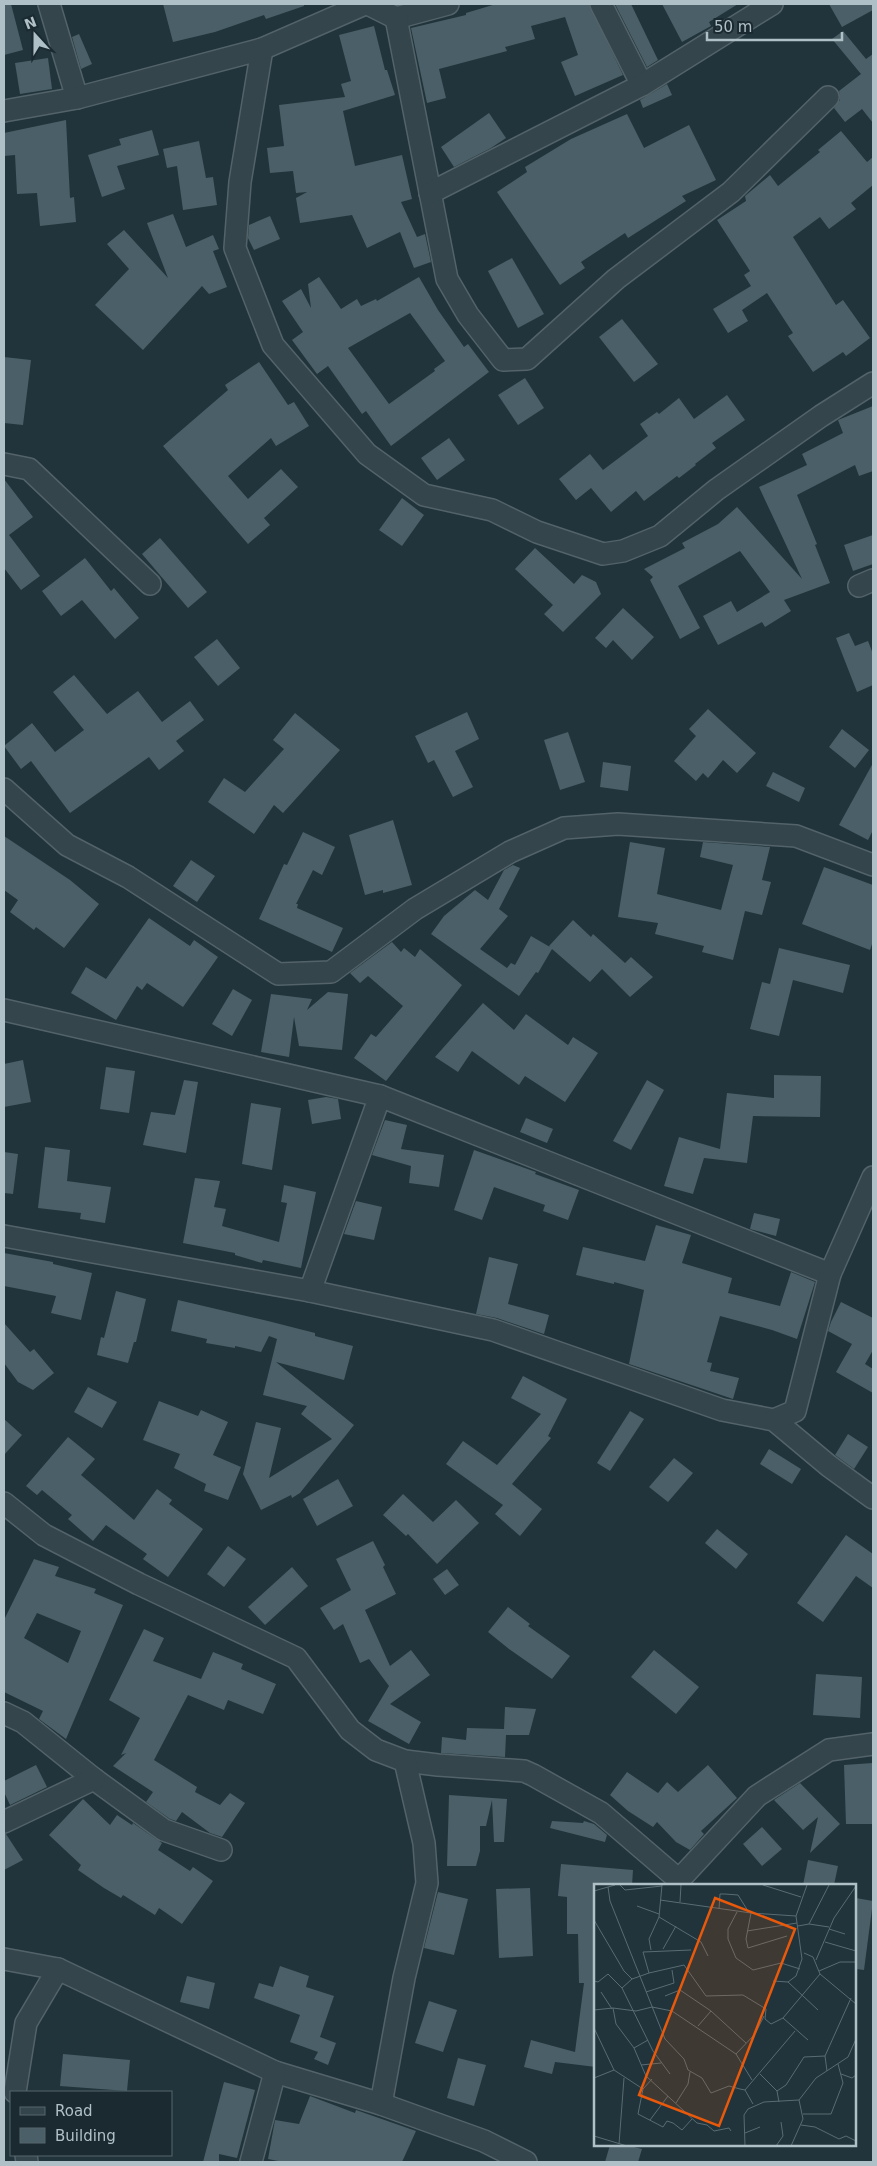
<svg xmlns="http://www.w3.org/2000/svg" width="877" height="2166" font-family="'DejaVu Sans',sans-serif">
<rect width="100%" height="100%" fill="#21343b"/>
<g fill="#4a5f67" fill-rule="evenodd">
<path d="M4,4H11L23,50L4,55Z"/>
<path d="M163,4H304V6L266,19L264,15L215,32L173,42Z"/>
<path d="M496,4H589L623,75L575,96L561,62L578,55L565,17L531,26L535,39L505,47L507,51L439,69L446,98L427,103L411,28L466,15V13Z"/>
<path d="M615,4H631L658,60L647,67Z"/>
<path d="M662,4H738L709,22L711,26L682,42Z"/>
<path d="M829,4H873V10L842,27Z"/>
<path d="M374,26L385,70H387L395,95L343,111L355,166L402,155L412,199L401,202L417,237L425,234L431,262L414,268L400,232L367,248L352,215L300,223L296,198L307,192L296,193L293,171L270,173L267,148L284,146L279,105L345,97L341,84L351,81L339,35Z"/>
<path d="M843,31L866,59L873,54V123L862,109L845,122L834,108L840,100L839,91L861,74L832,39Z"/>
<path d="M79,34L92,64L81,69L72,37Z"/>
<path d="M48,58L52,89L20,94L15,63Z"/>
<path d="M667,84L672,95L643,108L640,100Z"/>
<path d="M489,113L506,138L491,148L454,167L441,147Z"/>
<path d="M627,114L644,148L689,125L716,180L682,196L686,201L628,238L625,233L581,262L585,268L560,285L497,192L527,172L525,167L571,139Z"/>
<path d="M66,120L70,198L74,197L76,222L40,226L37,193L17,194L15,155L4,156V133Z"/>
<path d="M152,130L159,155L117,166L125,189L102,197L88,155L121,145L119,139Z"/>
<path d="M841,131L867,162L873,157V185L851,203L856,209L829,229L820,217L793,237L836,305L843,300L870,338L846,356L843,352L813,372L788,336L793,333L767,293L742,310L748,321L728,333L713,309L751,286L744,275L750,271L717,220L746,201L745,196L770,175L778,186L820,152L818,150Z"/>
<path d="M199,141L206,178L213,177L217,205L183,210L177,166L167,168L163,149Z"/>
<path d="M173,214L186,247L213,235L219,249L213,251L227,287L209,294L202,286L143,350L95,305L129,269L107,244L124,230L168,278L147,223Z"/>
<path d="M270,216L280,239L254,250L248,238L249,225Z"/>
<path d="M512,258L544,314L518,328L488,271Z"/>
<path d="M319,277L341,309L357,299L361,306L376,299L377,301L419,277L438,310L464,347L468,344L489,372L391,446L366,411L362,414L328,366L317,374L292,340L303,332L282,301L301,289L311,308L308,284ZM410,313L445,361L434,369L435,371L389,404L348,348Z"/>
<path d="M622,319L658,364L634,382L599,337Z"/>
<path d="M4,357L31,360L23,425L4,423Z"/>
<path d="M259,362L288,405L294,402L309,426L276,446L271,438L228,476L248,499L281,469L298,487L264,518L270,525L248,544L163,446L228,390L225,385Z"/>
<path d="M525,378L544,408L518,425L498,395Z"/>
<path d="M727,395L745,420L712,443L716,448L695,464L696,465L679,478L677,476L644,501L636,491L611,512L591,488L576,500L559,479L590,454L603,470L648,436L640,424L657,412L659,414L679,398L694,419Z"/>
<path d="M873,406V471L859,476L855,465L797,495L817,544L815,545L830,583L784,600L791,611L765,627L762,622L718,645L703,616L731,601L737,612L770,592L740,551L678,586L700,628L680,639L650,580L653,577L644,569L685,548L682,543L718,524L737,507L802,579L759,487L807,465L802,454L843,433L838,420Z"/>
<path d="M449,438L465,460L437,480L421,458Z"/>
<path d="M4,479L33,517L9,535L40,576L21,590L4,568Z"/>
<path d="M402,498L424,515L402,546L379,530Z"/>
<path d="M873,535V564L853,571L844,545Z"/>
<path d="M160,538L207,592L188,608L142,554Z"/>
<path d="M535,548L574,584L582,575L596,582L601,594L563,632L544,614L553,605L515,569Z"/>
<path d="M85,558L111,591L114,588L139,618L115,639L82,600L61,616L42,591Z"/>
<path d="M623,608L654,637L632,660L613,640L606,648L595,638Z"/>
<path d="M849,633L855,646L868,641L873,654V685L857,692L836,638Z"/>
<path d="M217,639L240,668L218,686L194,657Z"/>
<path d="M74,675L107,714L138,691L162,722L190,701L204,720L176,741L184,751L159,770L149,757L70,813L31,761L21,769L4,746L32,723L55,752L84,730L53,692Z"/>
<path d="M708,709L756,753L737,773L723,760L708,778L703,773L696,781L674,761L696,736L689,729Z"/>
<path d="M467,712L479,739L455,751L473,787L453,797L434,760L428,763L415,736Z"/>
<path d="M295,713L340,750L283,813L274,805L254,834L208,802L224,778L245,792L284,749L273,740Z"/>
<path d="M842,729L869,750L855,768L829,747Z"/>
<path d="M568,732L585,782L560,790L544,740Z"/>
<path d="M603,762L631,766L628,791L600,787Z"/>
<path d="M873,763V830L868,840L839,825Z"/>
<path d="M773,772L805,788L799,802L766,786Z"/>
<path d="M393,820L412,885L383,893V890L365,895L349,835Z"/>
<path d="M303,832L335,847L322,875L313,870L296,904H298L297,908L343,928L332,952L259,919L284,864L287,865Z"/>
<path d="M4,836L70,880L99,904L64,948L36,927L34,930L10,912L18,900L4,890Z"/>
<path d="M630,842L665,848L657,894L721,910L733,865L700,857L703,842L770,847L762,880L771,882L762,915L745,911L733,960L702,952L704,946L655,934L658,923L618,917Z"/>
<path d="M191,860L215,876L197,902L173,886Z"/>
<path d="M513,865L520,868L499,909L508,916L480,949L507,968L511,963L515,965L531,936L550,947L549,946L573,920L591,937L593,934L625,963L631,957L653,977L630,997L602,969L590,982L552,949L538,973L536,972L519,996L431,934L444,916L475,890L488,900L504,870Z"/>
<path d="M824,867L873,885V941L870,950L802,924Z"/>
<path d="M149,918L190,946L194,940L218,957L183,1007L147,983L142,990L137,986L116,1020L71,993L86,967L106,979Z"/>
<path d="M392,942L401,952L404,948L415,957L420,949L462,985L386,1081L354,1058L371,1034L376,1037L403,1006L368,976L360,983L350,973Z"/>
<path d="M779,948L850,965L843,993L793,980L779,1036L750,1029L762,982L770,984Z"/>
<path d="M233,989L252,1000L232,1036L212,1024Z"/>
<path d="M328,992L348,994L342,1050L299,1046L294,1017L289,1057L261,1052L271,994L312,999L307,1010Z"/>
<path d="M483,1003L514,1030L526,1014L568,1045L573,1037L598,1053L565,1102L525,1076L519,1085L472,1051L458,1072L435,1057Z"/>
<path d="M23,1060L31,1102L4,1107V1064Z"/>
<path d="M106,1067L135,1071L129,1113L100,1109Z"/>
<path d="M774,1075L821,1076L820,1117L753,1116L747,1163L704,1158L693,1194L664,1186L679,1137L720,1149L727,1093L774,1098Z"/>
<path d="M184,1080L198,1082L186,1153L143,1145L151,1112L175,1115Z"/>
<path d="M647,1080L664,1090L631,1150L613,1141Z"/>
<path d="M326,1097L338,1099L341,1119L312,1124L308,1100Z"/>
<path d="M251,1103L281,1108L272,1170L242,1164Z"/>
<path d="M526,1118L553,1129L547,1143L520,1132Z"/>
<path d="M385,1120L407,1125L401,1149L444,1155L439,1187L409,1183L411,1166L372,1155Z"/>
<path d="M45,1147L70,1150L67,1181L111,1187L105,1223L80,1219L81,1213L38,1208Z"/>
<path d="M474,1150L536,1172L535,1174L579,1190L568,1220L543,1211L545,1205L494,1187L482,1220L454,1210Z"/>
<path d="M4,1152L18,1154L13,1194L4,1193Z"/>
<path d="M195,1178L220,1181L214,1207L226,1209L222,1226L279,1242L287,1203L281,1202L284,1185L316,1192L301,1268L263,1260L262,1263L235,1255V1253L183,1243Z"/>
<path d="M356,1201L382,1207L374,1240L344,1234Z"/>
<path d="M754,1213L780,1219L776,1236L750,1229Z"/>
<path d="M656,1225L691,1235L682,1263L732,1278L728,1293L780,1306L791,1272L815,1282L797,1339L772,1330L720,1316L707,1362L712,1363L710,1371L739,1378L733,1399L629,1364L644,1290L614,1282V1284L576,1275L583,1247L645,1261Z"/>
<path d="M4,1253L53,1262V1264L92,1273L81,1320L51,1313L56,1296L4,1286Z"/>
<path d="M489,1257L518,1264L508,1304L549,1315L544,1334L497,1318L476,1314Z"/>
<path d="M116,1291L146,1299L136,1342H134L128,1363L97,1355L101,1337L104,1338Z"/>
<path d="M178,1300L268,1321L315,1333V1336L353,1346L344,1380L276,1362L354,1425L300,1493L292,1498L291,1495L261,1510L243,1474L256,1422L281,1428L269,1478L332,1439L301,1414L307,1406L263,1395L277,1339L269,1336L261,1352L235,1346V1348L206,1343L207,1339L171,1331Z"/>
<path d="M841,1302L873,1318V1350L865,1364L873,1369V1393L836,1372L852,1344L828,1331L831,1322Z"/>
<path d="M4,1323L30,1352L34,1349L54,1373L33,1390L18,1382L4,1363Z"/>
<path d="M523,1376L567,1399L548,1436L551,1438L512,1484L542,1509L520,1536L495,1514L503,1505L446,1464L463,1441L497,1465L541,1414L511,1398Z"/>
<path d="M88,1387L117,1402L102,1428L74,1412Z"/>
<path d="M159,1401L198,1416L201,1410L228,1422L213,1455L241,1467L228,1500L204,1491L206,1484L174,1468L180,1454L143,1440Z"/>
<path d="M630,1411L644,1419L610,1471L597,1463Z"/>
<path d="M4,1419L22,1435L4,1455Z"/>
<path d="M848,1434L868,1447L854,1469L835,1455Z"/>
<path d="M68,1437L95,1459L81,1475L134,1520L157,1489L172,1500L169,1504L203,1529L168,1577L143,1559L147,1554L106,1525L93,1541L68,1519L72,1515L42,1490L37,1495L26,1486Z"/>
<path d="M769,1449L801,1469L792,1484L760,1464Z"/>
<path d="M674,1458L693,1473L668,1502L649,1487Z"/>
<path d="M338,1479L353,1506L317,1526L303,1499Z"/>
<path d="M403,1494L433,1522L456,1500L479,1523L437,1564L408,1534L406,1536L383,1515Z"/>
<path d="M717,1529L748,1554L736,1569L705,1543Z"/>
<path d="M846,1535L873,1554V1588L856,1576L823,1622L797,1603Z"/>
<path d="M373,1541L385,1565L383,1567L396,1594L365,1610L390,1666L411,1650L430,1675L390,1704L421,1722L409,1744L368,1721L389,1686L369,1659L360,1663L343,1624L334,1630L320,1608L351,1590L336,1559Z"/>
<path d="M228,1546L246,1559L224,1587L207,1574Z"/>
<path d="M34,1559L59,1567L55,1576L96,1589L94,1593L123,1605L66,1739L39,1719L43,1711L4,1692V1620ZM37,1613L81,1631L68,1663L24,1638Z"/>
<path d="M292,1567L308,1586L265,1625L248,1607Z"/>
<path d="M447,1569L459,1585L445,1595L433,1579Z"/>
<path d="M508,1607L530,1624L528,1626L570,1656L552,1679L509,1649L488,1632Z"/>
<path d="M144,1629L164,1638L153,1661L201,1679L213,1652L243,1664L241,1669L276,1684L263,1714L228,1700L224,1710L188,1695L154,1760L197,1787L195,1792L220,1805L230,1793L245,1803L222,1837L210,1833L182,1812L176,1821L170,1819L146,1802L153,1792L113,1766L126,1753L121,1755L140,1718L109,1700Z"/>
<path d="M654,1650L699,1687L676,1714L631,1677Z"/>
<path d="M816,1674L862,1677L860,1718L813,1715Z"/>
<path d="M505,1707L536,1709L529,1735H506L505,1757L441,1753L442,1737L466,1740L467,1728L504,1729Z"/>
<path d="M873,1763V1824H846L844,1765Z"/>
<path d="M36,1765L47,1787L10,1805L4,1792V1781Z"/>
<path d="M708,1765L737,1798L701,1831L704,1834L690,1850L676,1842L657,1822L653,1827L628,1811L610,1795L627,1772L658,1793L667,1782L678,1792Z"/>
<path d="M800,1783L840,1824L810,1853L818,1817L803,1830L774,1800Z"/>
<path d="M449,1795L507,1799L504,1842H494L492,1800L486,1826H480V1851L476,1866H447Z"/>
<path d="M83,1799L110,1825L117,1815L132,1825L133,1823L162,1843L158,1850L190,1871L193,1867L213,1881L182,1924L159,1908L155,1915L123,1895L121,1898L104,1888L78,1870L81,1865L49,1835Z"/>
<path d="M552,1821L583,1823L584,1821L594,1824L607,1835L605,1842L550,1828Z"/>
<path d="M762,1827L782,1849L762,1866L743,1844Z"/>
<path d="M4,1834H6L23,1860L4,1870Z"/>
<path d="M808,1860L838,1866L834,1885H803Z"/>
<path d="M561,1864L633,1870L632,1885H596V2067L555,2062L552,2074L524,2067L531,2040L575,2052L584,1983H579L578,1934H567V1897L558,1896Z"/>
<path d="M530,1888L533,1956L499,1958L496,1889Z"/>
<path d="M438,1892L468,1899L454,1955L424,1948Z"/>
<path d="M856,1898L873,1901L864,1970L856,1969Z"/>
<path d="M280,1966L309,1976L306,1987L334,1996L320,2037L336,2043L328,2065L314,2059L318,2052L290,2042L300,2015L254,1998L259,1983L273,1987Z"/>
<path d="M187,1976L215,1983L209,2009L180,2002Z"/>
<path d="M429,2001L457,2010L443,2052L415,2043Z"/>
<path d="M63,2054L130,2060L127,2091L60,2086Z"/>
<path d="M458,2058L486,2065L474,2106L447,2098Z"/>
<path d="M224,2082L255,2090L237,2158L219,2154V2162H203Z"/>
<path d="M310,2096L355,2113L356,2110L416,2131L402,2162H283L268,2159L275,2120L299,2124Z"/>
<path d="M610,2145H626L642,2149L638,2162H605Z"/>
</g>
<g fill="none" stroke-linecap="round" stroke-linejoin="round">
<defs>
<g id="street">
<path d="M49,4L77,98"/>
<path d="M368,4L396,18L448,4"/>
<path d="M601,4L642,85"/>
<path d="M396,18L447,279L468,315L503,360L527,359L616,279L731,192L828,97"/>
<path d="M262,49L240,182L235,248L273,345L367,454L424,495L492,510L537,532L603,554L623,551L660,536L716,490L821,416L873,383"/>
<path d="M4,111L77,98L262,49L365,4"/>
<path d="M430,193L642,85L772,4"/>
<path d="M4,464L29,469L150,584"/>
<path d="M859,586L873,580"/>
<path d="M4,789L67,845L128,877L278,974L331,972L415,909L510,852L564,828L618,824L796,836L873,865"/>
<path d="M4,1010L380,1096L830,1274"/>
<path d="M4,1236L310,1291L493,1330L722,1410L774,1420L829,1466L873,1498"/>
<path d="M310,1291L380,1096"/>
<path d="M774,1420L795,1411L830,1274L873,1177"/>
<path d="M4,1503L44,1535L139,1584L296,1658L350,1730L376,1750L405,1761L438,1765L524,1771L533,1775L601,1813L679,1880L757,1796L829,1750L873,1744"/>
<path d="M4,1713L23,1722L94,1779L164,1830L221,1850"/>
<path d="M4,1822L94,1779"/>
<path d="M4,1959L58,1969L275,2072L381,2104L484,2141L526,2162"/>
<path d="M15,2092L26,2023L58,1969"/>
<path d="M381,2104L404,1978L427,1883L424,1843L405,1761"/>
<path d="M26,2155L27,2162"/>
<path d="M251,2162L275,2072"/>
</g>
</defs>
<use href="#street" stroke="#536369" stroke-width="24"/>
<use href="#street" stroke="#35454c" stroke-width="21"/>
</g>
<g transform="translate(594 1884)">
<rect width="262" height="262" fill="#21343b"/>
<path fill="none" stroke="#5a6c73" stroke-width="1" d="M26,1L31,6L68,2M169,1L207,13M14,3L16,17L71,155L90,175L94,186L108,194L117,209L135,202L146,205L151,206L159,220M0,7L21,1M66,16L157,29L202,32M86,18L87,1M43,22L65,30M125,25L126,10H131L144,11L154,27M143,28L134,45V55L142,74L159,86L187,79L206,85M157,29L152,55L154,64L193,52M65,33L107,58L114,72M0,36L30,87L38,95M215,40L235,1M204,42L215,40L235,43M235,45L251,50M153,47L203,39M231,58L262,67M69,65L82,42M57,66L55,55L65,33L68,1M210,69L219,73L226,90L262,120M222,76L240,34L262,2M225,87L246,78H262M55,89L49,68L97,66M0,97L4,98L14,90L28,104L59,167L76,190M179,97L194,98L224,126M194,98L202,92L208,75L202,32L213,1M28,104L38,95L55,89L90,81L112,112L149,111L172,125L171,135L177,140L189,134L226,90M7,108L18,125M52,108L80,99L78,86M71,112L86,106L117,127L152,159M19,124L22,140L40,164L52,192L103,239L113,241L120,247L135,244L137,247M0,126L19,124L42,127L58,123L78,127L142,170L158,196M189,134L214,156M104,142L117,127M0,144L20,186L49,205M40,164L54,156M142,170L161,150L170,132M47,181L67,179M233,187L231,172L257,114M166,190L183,207L185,218M247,190L258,194L262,191M0,194L20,186M58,195L49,205L44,230L69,243L73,237L79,239L88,246L98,235M151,206L201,147M183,207L192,201L210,173L231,172M82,219L94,200L96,188M209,230H237L249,199L244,180M56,236L74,212M207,241L221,243L245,255L252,252L262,257M151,249L166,243M0,252L33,262M25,260L30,194M151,262L150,231L154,225L170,218L205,216L222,194L254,173L262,155M182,262L189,252L187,238M197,262L209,235L205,216"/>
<path fill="#e8590c" fill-opacity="0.15" stroke="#e8590c" stroke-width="2.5" d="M121,14L201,45L125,242L45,211Z"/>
<rect width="262" height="262" fill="none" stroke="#b0c0c7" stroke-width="2.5"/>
</g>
<rect width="877" height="2166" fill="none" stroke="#b0c0c7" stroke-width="10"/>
<rect x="10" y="2091" width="162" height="65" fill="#1b2a30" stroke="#57666c"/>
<rect x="20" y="2107" width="25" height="8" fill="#35454c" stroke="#57666c"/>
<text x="55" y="2116" font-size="15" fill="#b0c0c7">Road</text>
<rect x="20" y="2128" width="25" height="15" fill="#4a5f67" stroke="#57666c"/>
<text x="55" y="2141" font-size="15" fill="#b0c0c7">Building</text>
<g transform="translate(35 35) rotate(339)" stroke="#1b2a30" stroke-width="4" paint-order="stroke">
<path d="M0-4L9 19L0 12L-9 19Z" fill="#b0c0c7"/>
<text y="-8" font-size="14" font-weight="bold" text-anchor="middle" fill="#b0c0c7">N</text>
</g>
<path d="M707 32v8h135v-8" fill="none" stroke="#b0c0c7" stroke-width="2.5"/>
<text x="714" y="32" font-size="15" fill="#b0c0c7" stroke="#1b2a30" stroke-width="4" paint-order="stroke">50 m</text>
</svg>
